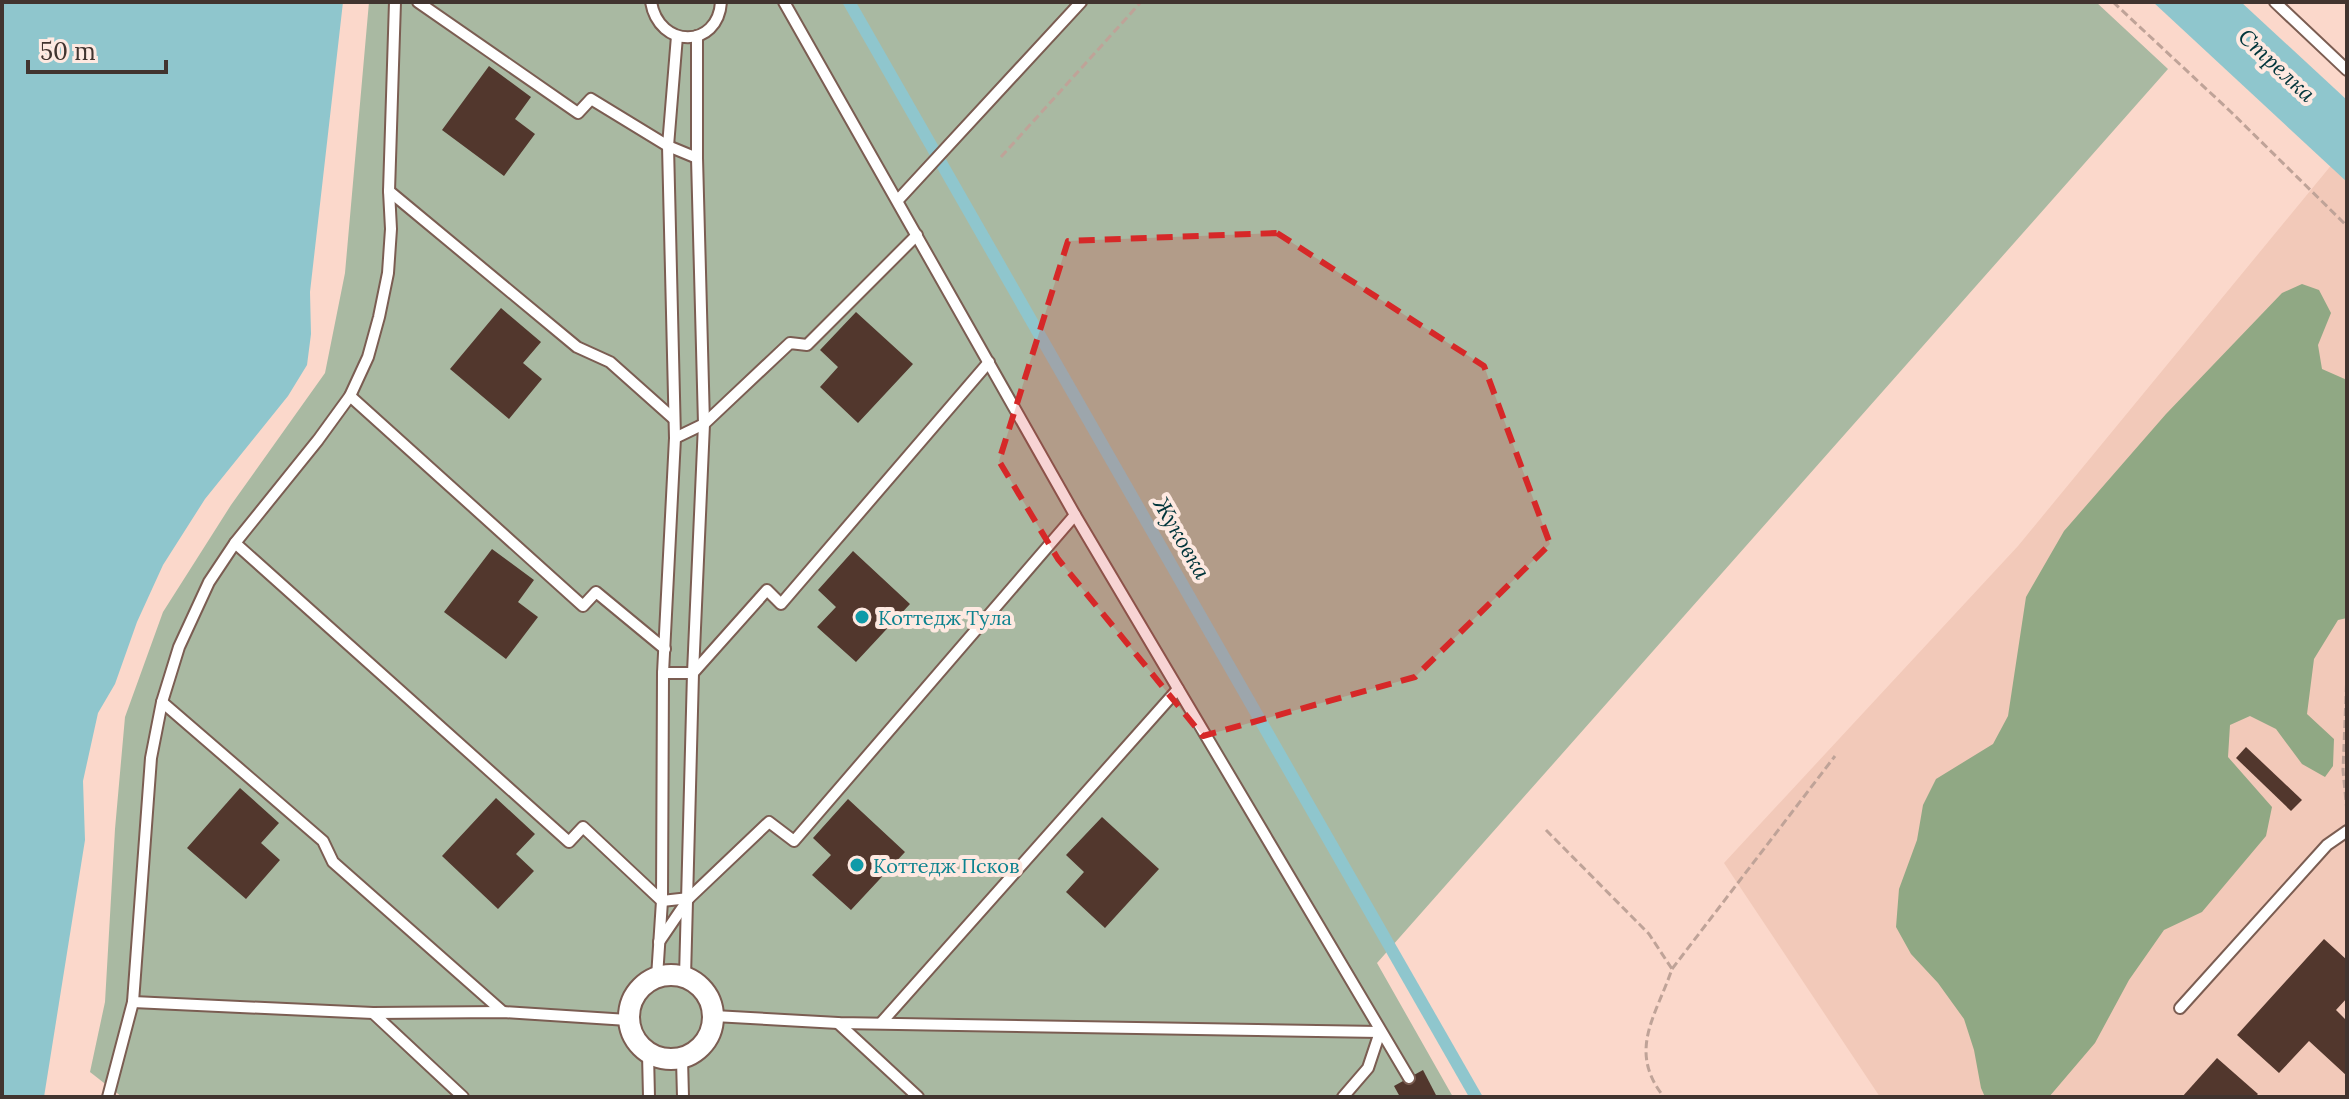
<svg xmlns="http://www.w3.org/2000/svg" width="2349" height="1099" font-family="Lora,serif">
<rect width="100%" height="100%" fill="#fbd8cb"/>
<path fill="#f2c9b9" d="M2347,146V1097H1880L1724,863L2018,546Z"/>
<path fill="#a9b9a2" d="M369,2H2096L2168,69L1377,963L1453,1097H122L90,1072L105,1002L115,829L125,717L163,612L231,505L325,373L345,273Z"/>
<path fill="#90a884" d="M2302,284L2319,290L2331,313L2318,345L2322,369L2347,380V618L2338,620L2314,659L2307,714L2334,739L2333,766L2325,777L2302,764L2276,729L2250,716L2230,725L2228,757L2272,807L2266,836L2202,912L2164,930L2129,980L2095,1043L2049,1097H1985L1981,1088L1974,1050L1964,1019L1938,983L1911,954L1896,927L1899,889L1917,840L1923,805L1936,779L1993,744L2008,716L2026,597L2064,531L2166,414L2282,293Z"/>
<g fill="#8fc6cd">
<path d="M2,2H343L310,292L311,334L307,365L288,396L205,499L163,565L137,622L115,684L98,713L83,781L85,840L44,1097H2Z"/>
<path d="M842,2H856L1483,1097H1469Z"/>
<path d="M2153,2H2241L2347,100V182Z"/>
</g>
<g fill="#52372d">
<path d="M489,66L531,97L515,119L535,134L504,176L442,130Z"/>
<path d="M501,308L541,342L523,363L542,379L509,419L450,369Z"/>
<path d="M856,312L913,364L858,423L820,387L838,367L820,350Z"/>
<path d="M492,549L534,580L518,602L538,617L506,659L444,612Z"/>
<path d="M853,551L910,604L856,662L817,627L836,607L818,590Z"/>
<path d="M2246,747L2302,800L2291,811L2236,758Z"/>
<path d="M240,788L279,823L261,843L280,860L246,899L187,848Z"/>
<path d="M496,798L535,834L516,854L534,871L498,909L442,856Z"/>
<path d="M848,799L905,852L851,910L812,875L831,855L813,838Z"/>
<path d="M1102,817L1159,869L1105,928L1066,892L1084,872L1066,855Z"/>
<path d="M2324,939L2347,960V998L2336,1010L2347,1021V1076L2309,1041L2279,1073L2237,1035Z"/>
<path d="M2217,1058L2258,1094L2255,1097H2182Z"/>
<path d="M1423,1070L1437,1097H1400L1394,1086Z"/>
</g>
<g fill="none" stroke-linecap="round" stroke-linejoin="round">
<defs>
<g id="lane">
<path d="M418,2L578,113L591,99L668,146L697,158"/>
<path d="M651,2C659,49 718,49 721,2"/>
<path d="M784,2L1075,515L1409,1078"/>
<path d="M2275,2L2347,70"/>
<path d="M389,191L577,347L610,362L674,419"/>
<path d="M898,200L1081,2"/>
<path d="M350,396L583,606L596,592L665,649"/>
<path d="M675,438L704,424L790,343L807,345L917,235"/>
<path d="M235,543L569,842L583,827L662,901L689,898"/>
<path d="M663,673H693L767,590L781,604L989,362"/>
<path d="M162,702L323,841L333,862L503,1012"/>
<path d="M659,942L689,898L769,822L794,841L1075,515"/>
<path d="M657,977L662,901L663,673L675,438L668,146L677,36"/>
<path d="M685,977L693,673L704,424L697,158V36"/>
<path d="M133,1002L373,1013L503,1012L628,1020"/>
<path d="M2180,1008L2327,845L2347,831"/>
<path d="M373,1013L463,1097"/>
<path d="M714,1016L838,1023L1380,1032"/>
<path d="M838,1023L918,1097"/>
<path d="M881,1023L1178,689"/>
<path d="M648,1054L649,1097"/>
<path d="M682,1059L683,1097"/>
<path d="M108,1097L133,1002L151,758L162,702L179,647L209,582L235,543L318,440L350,396L368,357L379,317L388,273L391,229L389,191L395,2"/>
<path d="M1343,1097L1368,1068L1380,1032"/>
</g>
<circle id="street" cx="671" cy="1017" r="42"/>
</defs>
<use href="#lane" stroke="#7b5d52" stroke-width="14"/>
<use href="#street" stroke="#7b5d52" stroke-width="24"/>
<g stroke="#bfa398" stroke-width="3" stroke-dasharray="8 4" stroke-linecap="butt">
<path d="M2113,2L2231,112L2347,226"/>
<path d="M1001,157L1141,2"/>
<path d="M2347,672L2343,770L2347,812"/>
<path d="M1546,830L1649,934L1672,969C1656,1016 1627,1051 1664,1097"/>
<path d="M1672,969L1835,756"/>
</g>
<use href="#lane" stroke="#fff" stroke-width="10"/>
<use href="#street" stroke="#fff" stroke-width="20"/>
</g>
<path fill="#d62828" fill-opacity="0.2" stroke="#d62828" stroke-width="6" stroke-dasharray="16 10" stroke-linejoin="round" d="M1277,233L1484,366L1550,544L1415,677L1203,736L1058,559L999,461L1068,241Z"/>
<g fill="#0f9aa8" stroke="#fee9e1" stroke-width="3">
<circle cx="862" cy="617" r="8"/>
<circle cx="857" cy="865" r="8"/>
</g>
<g text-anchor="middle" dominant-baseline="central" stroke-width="8" stroke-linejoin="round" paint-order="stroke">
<g font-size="20" fill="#0d838f" stroke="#fee9e1" text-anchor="start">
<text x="878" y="617">Коттедж Тула</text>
<text x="873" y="865">Коттедж Псков</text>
</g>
<g font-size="22" font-style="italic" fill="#00353b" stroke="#fee9e1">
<text transform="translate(2277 65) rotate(43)">Стрелка</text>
<text transform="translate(1182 538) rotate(60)">Жуковка</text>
</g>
</g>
<rect width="2349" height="1099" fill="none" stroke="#41342f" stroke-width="8"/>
<path d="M28 60v12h138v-12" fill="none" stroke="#41342f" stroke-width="4"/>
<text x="40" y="60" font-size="24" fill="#41342f" stroke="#fee9e1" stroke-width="6" paint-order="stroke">50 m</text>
</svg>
